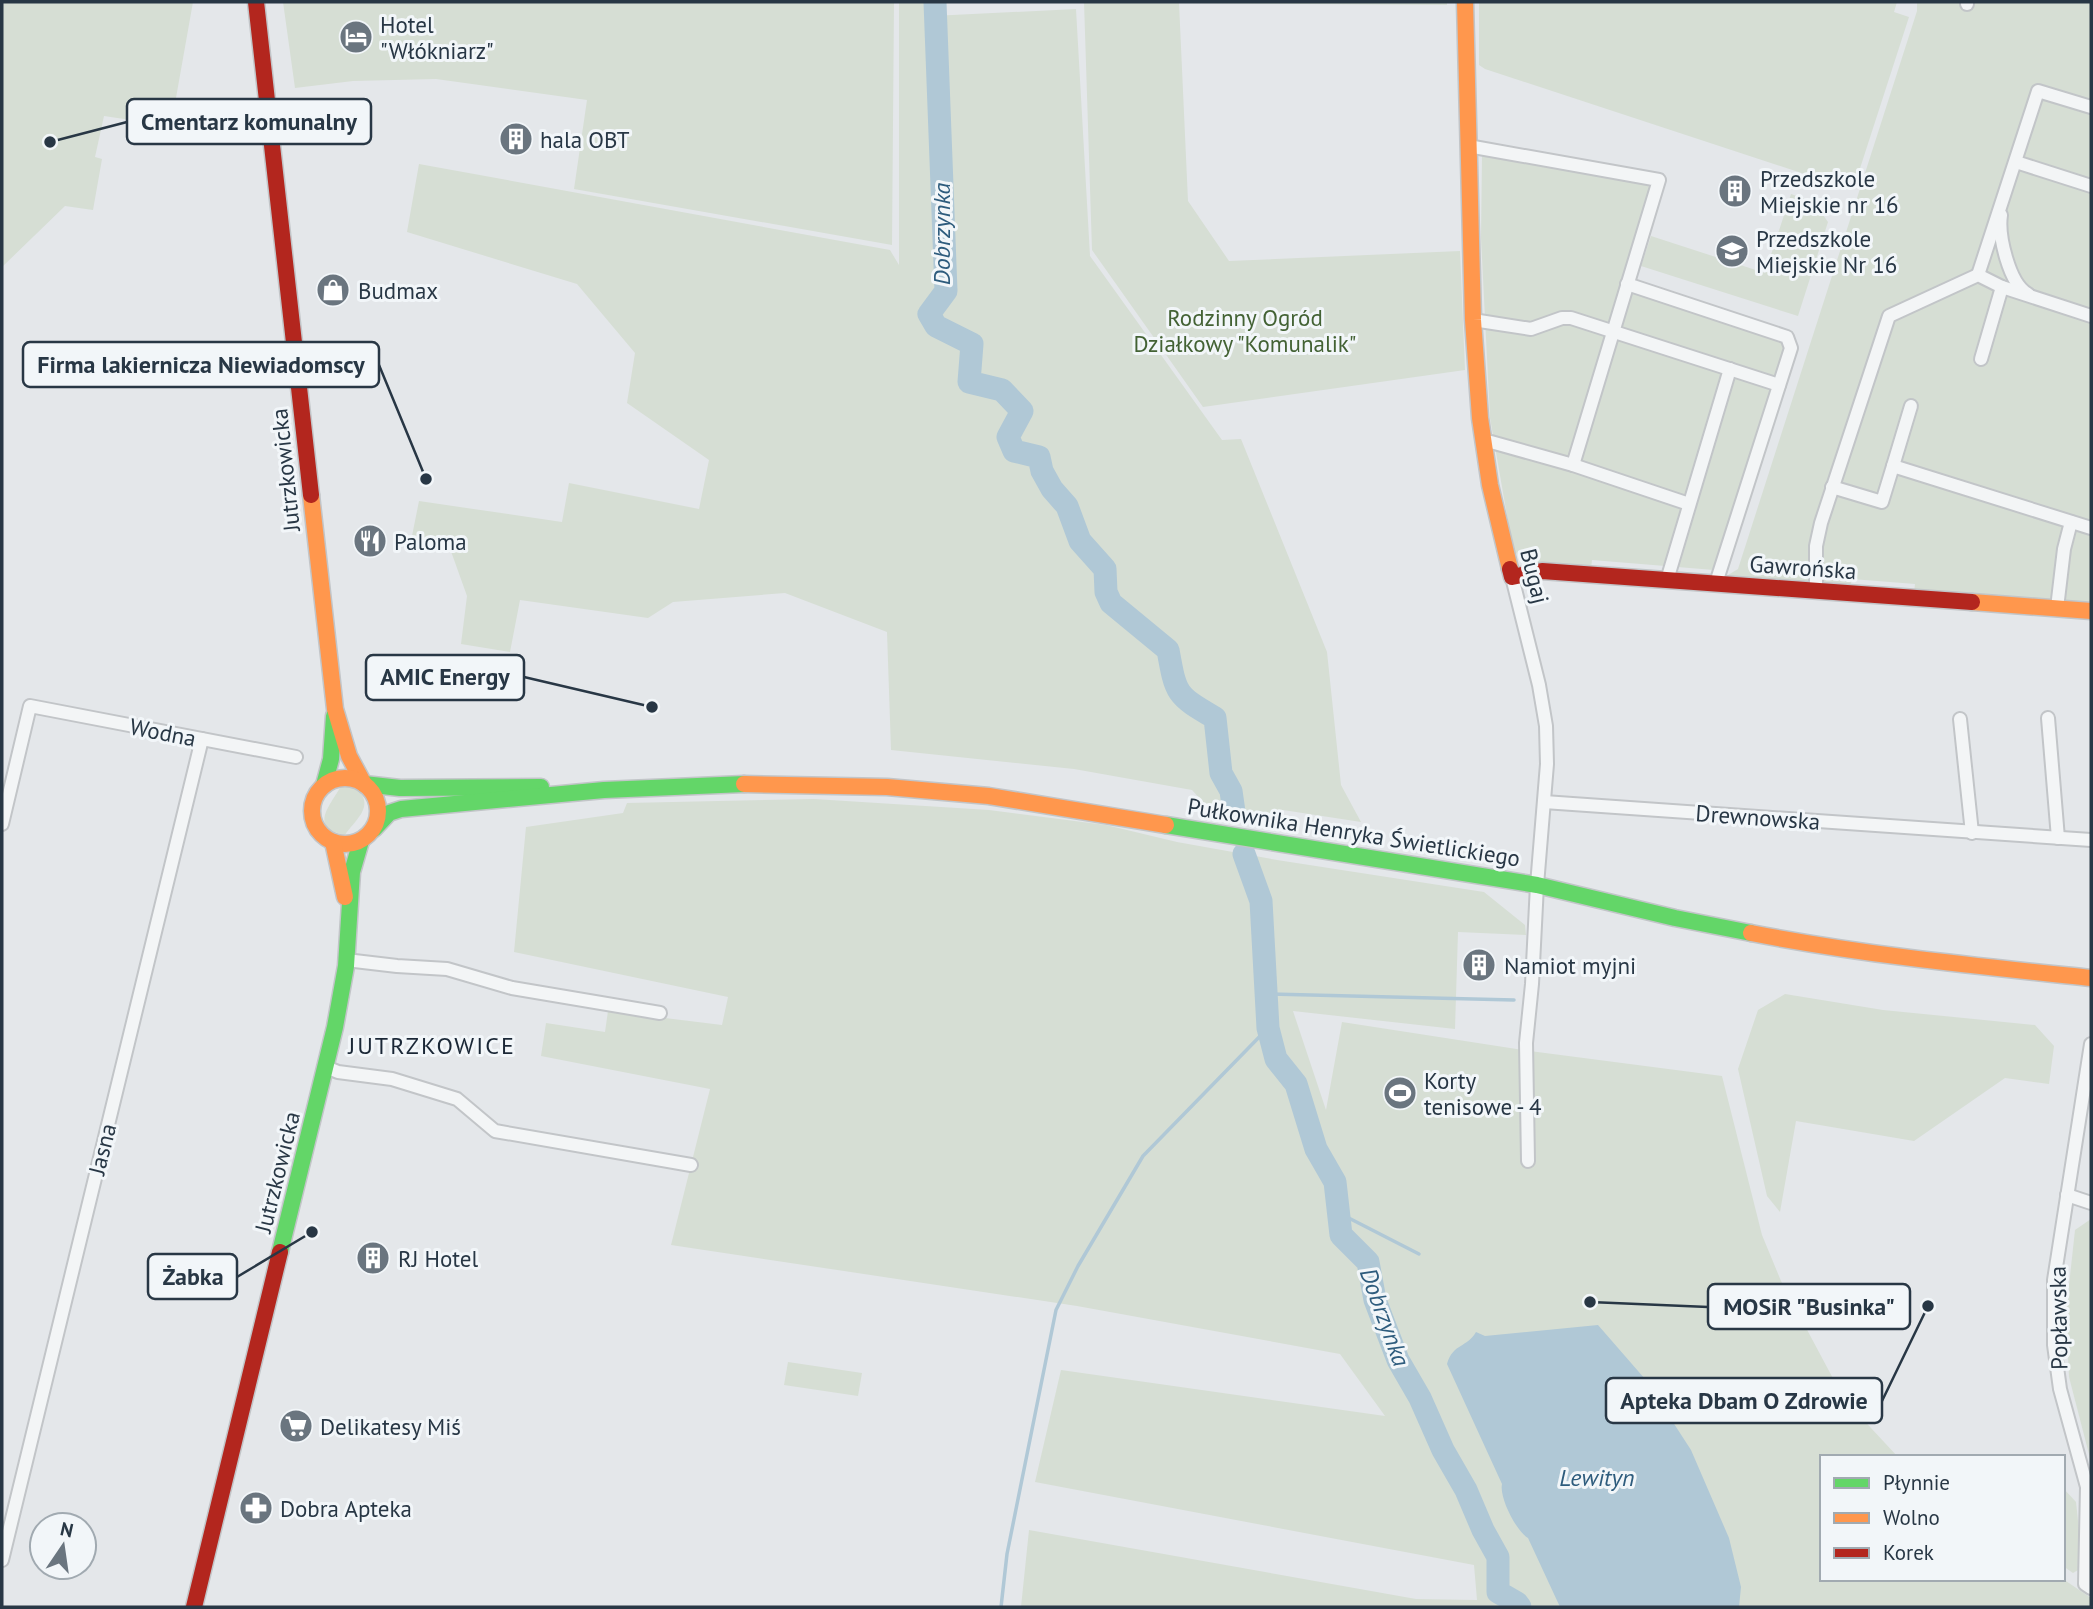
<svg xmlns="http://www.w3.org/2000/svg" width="2093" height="1609" font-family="'PT Sans',sans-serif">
<rect width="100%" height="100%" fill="#e4e7ea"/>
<g fill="#d6ded4">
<path d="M2,2H193L171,126L104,116L95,157L102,159L93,210L65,206L2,267Z"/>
<path d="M283,2H894L892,245L574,189L587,100L436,79L353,81L295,88Z"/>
<path d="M899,2H930L932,16L1076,9L1090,256L1222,440L1241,439L1327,652L1341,785L1361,822L1283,810L1255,816L1210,810L1192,790L1074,769L891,750L887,632L785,593L673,602L648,618L520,600L510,652L461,644L467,596L448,543L412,536L419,501L562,522L569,483L699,509L709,460L627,403L635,353L577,284L407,232L419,164L890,250L899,265Z"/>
<path d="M1084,2H1447V5L1179,3L1188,201L1229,261L1460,251L1465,370L1203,407L1092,250Z"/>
<path d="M1479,2H1897L1894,12L1909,17L1853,190L1485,69L1479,65Z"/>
<path d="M1917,2H2091V603L1914,593L1915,584L1852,579L1850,587L1723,578L1738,569L1917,11Z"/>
<path d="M1482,156L1648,184L1650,192L1621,287L1784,340L1786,346L1714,570L1592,560L1591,569C1566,567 1531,571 1513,550L1490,418L1481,238Z"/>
<path d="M1791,194L1814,202L1828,222L1798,316L1641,266L1651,236L1765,273Z"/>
<path d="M342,784C348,784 353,786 358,790C375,807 354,821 345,835C306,827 333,803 342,784Z"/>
<path d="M814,799L989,810L1106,825L1177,842L1277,860L1484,892L1525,925L1526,935L1458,932L1455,1029L1293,1011L1326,1110L1342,1022L1523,1050L1722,1076L1762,1235L1781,1281L1844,1399L1898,1457H1822V1579H2063L2091,1598V1607H1021L1029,1530L1416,1599L1477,1600L1474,1565L1035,1482L1061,1370L1385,1416L1340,1354L1077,1306L671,1245L710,1089L541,1056L546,1023L605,1032L608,1011L722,1025L728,997L514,952L526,827L623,813L627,803Z"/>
<path d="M1785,994L1883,1010L2035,1025L2054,1046L2049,1084L2005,1078L1914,1141L1796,1121L1780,1212L1767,1196L1738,1069L1758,1010Z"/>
<path d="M2091,1219V1462L2069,1377L2066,1313L2075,1230Z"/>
<path d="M788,1362L862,1373L858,1396L784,1385Z"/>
<path d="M2063,1488L2076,1502L2081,1548L2078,1570L2073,1573L2063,1566Z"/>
</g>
<path fill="#b0c8d6" d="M1598,1325L1645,1379L1691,1450L1729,1538L1741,1587L1739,1607H1560L1528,1538C1516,1531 1499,1497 1502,1484L1447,1364C1453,1343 1467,1348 1476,1332L1485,1336Z"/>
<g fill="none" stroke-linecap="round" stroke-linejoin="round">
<g stroke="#b0c8d6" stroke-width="3.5">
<path d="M1266,994L1514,1000"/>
<path d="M1337,1212L1419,1254"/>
<path d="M1001,1607L1007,1554L1056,1310L1078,1266L1143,1156L1268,1028"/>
</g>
<g stroke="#b0c8d6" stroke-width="23">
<path d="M935,2L946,291L929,314L936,326L972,344L969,382L1002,390L1022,411L1008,437L1014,451L1039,457L1042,471L1052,489L1067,506L1080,541L1105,569L1106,592L1111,603L1168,650C1176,695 1176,695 1215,718L1221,773L1231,791L1234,812"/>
<path d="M1244,854L1261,901L1268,1028L1276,1059L1296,1084L1316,1149L1335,1182L1341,1235L1368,1262L1375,1300L1398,1360L1420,1398L1443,1450L1466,1490L1483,1530L1498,1557V1592L1517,1603L1520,1607"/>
</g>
<defs>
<g id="street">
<path d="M1967,4V2"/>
<path d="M1468,146L1659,180L1573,465"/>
<path d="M2016,162L2091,186"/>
<path d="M2001,215C1998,235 2009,284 2028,294"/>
<path d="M1978,275L2038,91L2091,107"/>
<path d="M1627,284L1787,337L1791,348L1716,583"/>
<path d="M1473,320L1531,329L1562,318H1571L1779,385"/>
<path d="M1981,359L2002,287"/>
<path d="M1483,442H1491L1573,465L1689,504"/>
<path d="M1893,466L1911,406"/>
<path d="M1832,487L1882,502L1893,466L2091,528"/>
<path d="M1512,577L1539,685L1546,726L1547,764L1537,885L1532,984L1526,1043L1528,1161"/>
<path d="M1667,580L1730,369"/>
<path d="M1816,590V546L1821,523L1889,316L1978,275L2002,287L2091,316"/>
<path d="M2057,608L2064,549L2071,522"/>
<path d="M2048,718L2058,838"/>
<path d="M1960,719L1972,833"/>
<path d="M1544,802L2091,840"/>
<path d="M2,824L30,706L296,757"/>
<path d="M346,960L397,966L447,969L512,988L660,1013"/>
<path d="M2091,1044L2054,1280V1345L2060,1389L2087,1487L2085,1584L2091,1588"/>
<path d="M326,1067L338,1072L392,1079L457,1099L495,1131L691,1165"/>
<path d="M2067,1195L2091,1203"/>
<path d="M2,1560L202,739"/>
</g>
<g id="fast">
<path d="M364,784L400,788L541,787"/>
<path d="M324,785L331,759L334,716"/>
<path d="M1166,825L1537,885L1675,918L1751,933"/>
<path d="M374,829L389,813L401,809L604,790L744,784"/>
<path d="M280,1252L335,1027L346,966L352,872L361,841"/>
</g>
<g id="slow">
<path d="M1465,2L1473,320L1480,418L1490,485L1510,569"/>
<path d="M311,495L335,709L349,756L364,784"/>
<path d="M1972,602L2091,611"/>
<circle cx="345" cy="811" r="33"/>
<path d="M744,784L887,787L989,796L1166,825"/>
<path d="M333,842L345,897"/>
<path d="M1751,933C1864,955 1977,966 2091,978"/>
</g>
<g id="jam">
<path d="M256,2L311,495"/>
<path d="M1510,569L1512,577L1542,571L1972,602"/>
<path d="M194,1607L280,1252"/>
</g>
</defs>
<use href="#street" stroke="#c2c5c8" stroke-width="16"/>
<use href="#fast" stroke="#c2c5c8" stroke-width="19"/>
<use href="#slow" stroke="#c2c5c8" stroke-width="19"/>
<use href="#jam" stroke="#c2c5c8" stroke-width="19"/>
<use href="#street" stroke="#f3f5f6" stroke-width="12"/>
<use href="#fast" stroke="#63d668" stroke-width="16"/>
<use href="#slow" stroke="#ff974d" stroke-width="16"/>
<use href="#jam" stroke="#b3261e" stroke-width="16"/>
</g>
<defs>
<symbol id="hotel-disc" viewBox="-11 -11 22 22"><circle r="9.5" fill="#6a757f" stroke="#f2f6f9"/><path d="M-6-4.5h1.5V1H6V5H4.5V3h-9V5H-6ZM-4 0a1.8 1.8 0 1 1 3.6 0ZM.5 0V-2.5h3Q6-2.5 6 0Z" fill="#fff"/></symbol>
<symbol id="building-disc" viewBox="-11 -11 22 22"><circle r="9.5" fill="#6a757f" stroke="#f2f6f9"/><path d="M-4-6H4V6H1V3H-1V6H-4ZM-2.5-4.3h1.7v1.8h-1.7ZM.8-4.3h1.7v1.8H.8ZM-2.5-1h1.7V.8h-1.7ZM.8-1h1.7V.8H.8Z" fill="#fff"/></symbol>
<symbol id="school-disc" viewBox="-11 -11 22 22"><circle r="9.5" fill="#6a757f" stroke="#f2f6f9"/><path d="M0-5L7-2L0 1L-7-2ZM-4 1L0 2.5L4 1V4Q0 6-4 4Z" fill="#fff"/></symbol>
<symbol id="shop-disc" viewBox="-11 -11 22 22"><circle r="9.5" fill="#6a757f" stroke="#f2f6f9"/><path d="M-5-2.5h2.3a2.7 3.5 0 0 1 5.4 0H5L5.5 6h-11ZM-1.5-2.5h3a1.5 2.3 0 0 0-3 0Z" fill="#fff"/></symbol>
<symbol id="restaurant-disc" viewBox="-11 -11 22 22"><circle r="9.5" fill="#6a757f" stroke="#f2f6f9"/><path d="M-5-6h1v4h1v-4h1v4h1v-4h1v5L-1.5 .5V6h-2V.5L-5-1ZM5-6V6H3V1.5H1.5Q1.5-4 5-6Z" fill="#fff"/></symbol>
<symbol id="stadium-disc" viewBox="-11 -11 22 22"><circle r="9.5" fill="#6a757f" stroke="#f2f6f9"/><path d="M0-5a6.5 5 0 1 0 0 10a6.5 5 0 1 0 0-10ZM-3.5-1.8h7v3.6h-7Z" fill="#fff"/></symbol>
<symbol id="supermarket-disc" viewBox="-11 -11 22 22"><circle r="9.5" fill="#6a757f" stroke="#f2f6f9"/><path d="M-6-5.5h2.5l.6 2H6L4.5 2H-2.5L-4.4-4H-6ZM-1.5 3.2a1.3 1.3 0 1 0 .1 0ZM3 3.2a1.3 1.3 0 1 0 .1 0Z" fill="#fff"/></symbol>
<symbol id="pharmacy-disc" viewBox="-11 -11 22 22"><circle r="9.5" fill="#6a757f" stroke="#f2f6f9"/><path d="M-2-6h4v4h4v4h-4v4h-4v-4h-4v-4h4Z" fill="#fff"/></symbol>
</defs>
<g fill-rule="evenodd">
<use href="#hotel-disc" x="337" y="18" width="38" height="38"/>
<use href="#building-disc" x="497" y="120" width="38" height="38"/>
<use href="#building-disc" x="1716" y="172" width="38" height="38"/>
<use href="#school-disc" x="1713" y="232" width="38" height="38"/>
<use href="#shop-disc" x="314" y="271" width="38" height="38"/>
<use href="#restaurant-disc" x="351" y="522" width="38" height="38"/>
<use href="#building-disc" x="1460" y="946" width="38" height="38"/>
<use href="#stadium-disc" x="1381" y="1074" width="38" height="38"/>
<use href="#building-disc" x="354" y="1239" width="38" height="38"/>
<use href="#supermarket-disc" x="277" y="1407" width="38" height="38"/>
<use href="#pharmacy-disc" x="237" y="1489" width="38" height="38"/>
</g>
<g text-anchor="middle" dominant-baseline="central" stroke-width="6" stroke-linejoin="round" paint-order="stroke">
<g font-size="23" fill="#283745" stroke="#f2f6f9" text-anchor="start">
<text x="380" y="24">Hotel<tspan x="380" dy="26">"Włókniarz"</tspan></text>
<text x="540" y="139">hala OBT</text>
<text x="1760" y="178">Przedszkole<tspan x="1760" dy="26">Miejskie nr 16</tspan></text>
<text x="1756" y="238">Przedszkole<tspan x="1756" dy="26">Miejskie Nr 16</tspan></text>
<text x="358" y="290">Budmax</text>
<text x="394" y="541">Paloma</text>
<text x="1504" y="965">Namiot myjni</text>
<text x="1424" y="1080">Korty<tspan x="1424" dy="26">tenisowe - 4</tspan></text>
<text x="398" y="1258">RJ Hotel</text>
<text x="320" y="1426">Delikatesy Miś</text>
<text x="280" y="1508">Dobra Apteka</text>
</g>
<g font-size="23" fill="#436234" stroke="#f2f6f9">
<text x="1245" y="317">Rodzinny Ogród<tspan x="1245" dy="26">Działkowy "Komunalik"</tspan></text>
</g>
<g font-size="23" fill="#283745" stroke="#f2f6f9">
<text transform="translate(285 470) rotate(-96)">Jutrzkowicka</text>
<text transform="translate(1803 567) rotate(4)">Gawrońska</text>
<text transform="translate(1535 576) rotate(76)">Bugaj</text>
<text transform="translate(163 732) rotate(11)">Wodna</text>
<text transform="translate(1758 817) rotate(4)">Drewnowska</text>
<text transform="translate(1354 832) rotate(9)">Pułkownika Henryka Świetlickiego</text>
<text transform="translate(102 1149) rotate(-76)">Jasna</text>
<text transform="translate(277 1172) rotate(-76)">Jutrzkowicka</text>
<text transform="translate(2058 1318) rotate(-91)">Popławska</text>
</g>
<g font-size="24" font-style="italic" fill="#2e5c7d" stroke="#f2f6f9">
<text transform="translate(941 234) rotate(-90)">Dobrzynka</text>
<text transform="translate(1385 1317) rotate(70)">Dobrzynka</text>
<text x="1597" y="1477">Lewityn</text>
</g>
<g font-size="24" letter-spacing="2" fill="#1a2736" stroke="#f2f6f9">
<text x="432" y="1045">JUTRZKOWICE</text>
</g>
</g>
<path fill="none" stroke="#283745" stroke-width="2.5" d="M50 142L127 122M426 479L379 365M652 707L524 677M312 1232L237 1277M1590 1302L1708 1307M1928 1306L1882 1401"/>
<g fill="#283745" stroke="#f2f6f9" stroke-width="2.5">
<circle cx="50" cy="142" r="7"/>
<circle cx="426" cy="479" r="7"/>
<circle cx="652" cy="707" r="7"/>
<circle cx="312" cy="1232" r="7"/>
<circle cx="1590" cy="1302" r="7"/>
<circle cx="1928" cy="1306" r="7"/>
</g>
<g fill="#f2f6f9" stroke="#283745" stroke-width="2.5">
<rect x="127" y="99" width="244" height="45" rx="7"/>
<rect x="23" y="342" width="356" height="45" rx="7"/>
<rect x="366" y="655" width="158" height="45" rx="7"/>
<rect x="148" y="1254" width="89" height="45" rx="7"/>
<rect x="1708" y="1284" width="202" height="45" rx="7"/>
<rect x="1606" y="1378" width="276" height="45" rx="7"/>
</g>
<g font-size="24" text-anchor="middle" font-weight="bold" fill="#283745">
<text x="249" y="130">Cmentarz komunalny</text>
<text x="201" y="373">Firma lakiernicza Niewiadomscy</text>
<text x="445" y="685">AMIC Energy</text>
<text x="193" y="1285">Żabka</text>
<text x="1809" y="1315">MOSiR "Businka"</text>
<text x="1744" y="1409">Apteka Dbam O Zdrowie</text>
</g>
<rect width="2093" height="1609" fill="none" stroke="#283745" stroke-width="7"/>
<rect x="1820" y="1455" width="245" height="126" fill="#f2f6f9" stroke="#a1aab1" stroke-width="2"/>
<rect x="1834" y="1478" width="35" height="10" fill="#63d668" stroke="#a1aab1" stroke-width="2"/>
<text x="1883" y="1490" font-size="21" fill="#283745">Płynnie</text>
<rect x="1834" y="1513" width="35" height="10" fill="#ff974d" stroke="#a1aab1" stroke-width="2"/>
<text x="1883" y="1525" font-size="21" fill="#283745">Wolno</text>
<rect x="1834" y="1548" width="35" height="10" fill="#b3261e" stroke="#a1aab1" stroke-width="2"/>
<text x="1883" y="1560" font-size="21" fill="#283745">Korek</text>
<g transform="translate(63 1546) rotate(13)"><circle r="33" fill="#f2f6f9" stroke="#a1aab1" stroke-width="2"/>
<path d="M0-5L12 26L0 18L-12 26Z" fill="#6a757f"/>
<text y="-10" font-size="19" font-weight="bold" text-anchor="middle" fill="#283745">N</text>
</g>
</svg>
